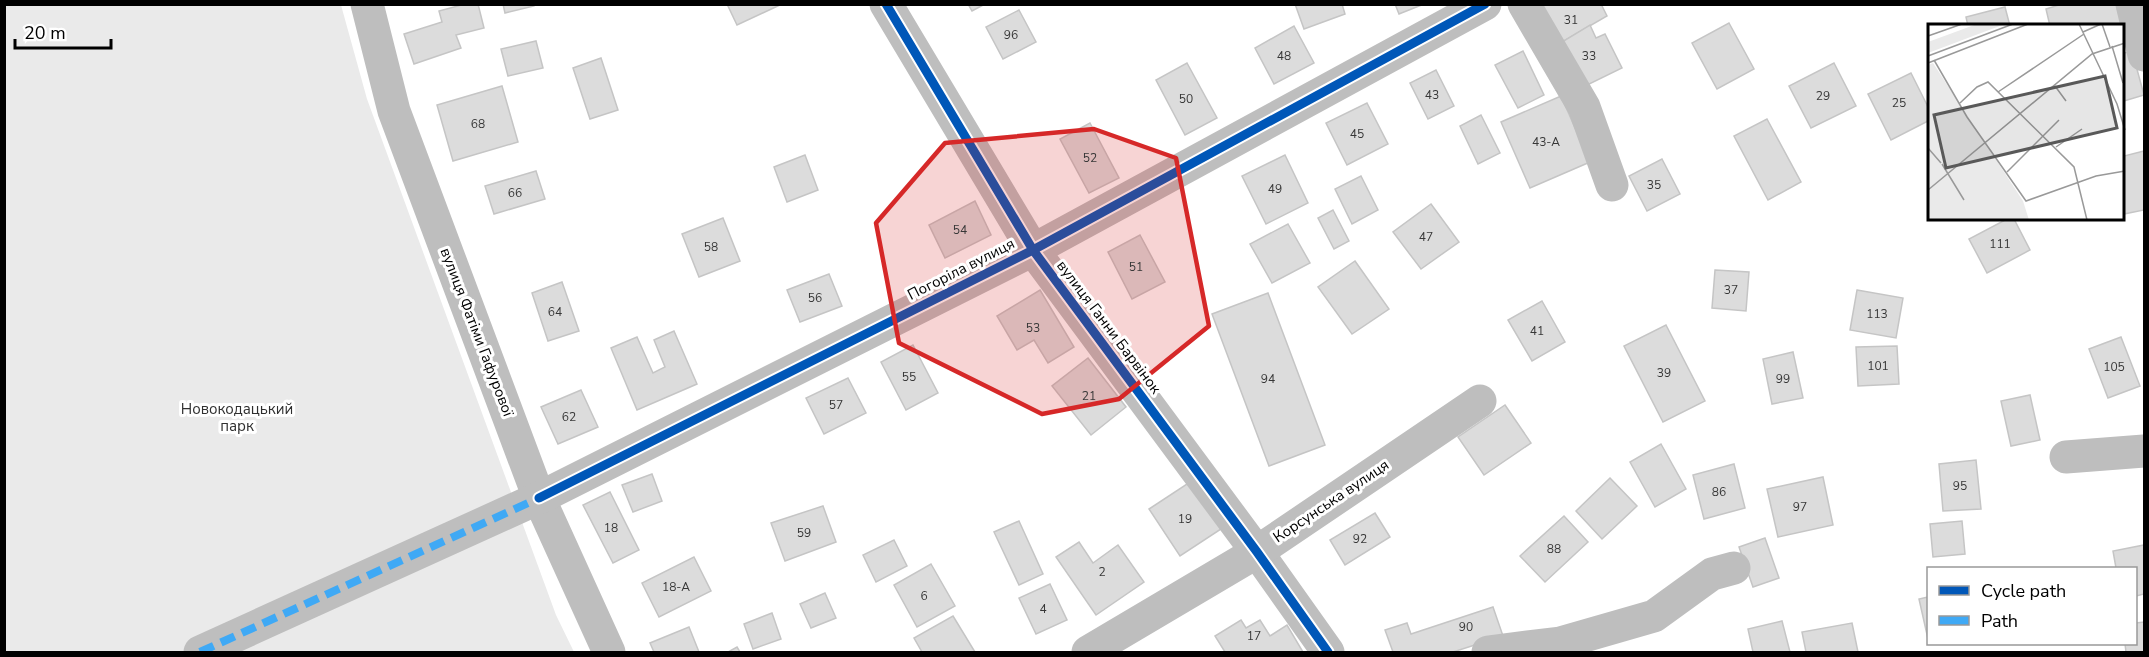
<svg xmlns="http://www.w3.org/2000/svg" width="2149" height="657" font-family="'Nunito Sans',sans-serif">
<rect width="100%" height="100%" fill="#fff"/>
<path fill="#eaeaea" d="M4,5H341L367,99L556,615L574,652H5Z"/>
<g fill="#dcdcdc" stroke="#c5c5c5" stroke-width="1.5">
<path d="M465,4H478L484,28L456,35L461,48L414,64L404,34L442,22L439,11Z"/>
<path d="M503,4H534V6L505,13Z"/>
<path d="M727,4H782L737,25Z"/>
<path d="M968,4H985L972,11Z"/>
<path d="M1295,4H1342L1345,14L1304,29Z"/>
<path d="M1395,4H1424L1399,14Z"/>
<path d="M1536,4H1601L1607,16L1557,45Z"/>
<path d="M2062,4H2116L2122,26H2050L2046,9Z"/>
<path d="M2005,7L2010,26H1968L1966,17Z"/>
<path d="M1019,10L1036,42L1003,59L986,27Z"/>
<path d="M1729,23L1754,69L1717,89L1692,43Z"/>
<path d="M1590,25L1596,38L1605,34L1622,68L1579,89L1557,45Z"/>
<path d="M1294,26L1314,63L1274,84L1255,48Z"/>
<path d="M536,41L543,68L508,76L501,49Z"/>
<path d="M1523,51L1544,95L1518,108L1495,65Z"/>
<path d="M2132,51L2144,95L2124,101V53Z"/>
<path d="M601,58L618,110L590,119L573,68Z"/>
<path d="M1187,63L1217,118L1185,135L1156,80Z"/>
<path d="M1834,63L1856,106L1811,128L1789,86Z"/>
<path d="M1436,70L1454,106L1428,119L1410,83Z"/>
<path d="M1911,73L1930,111V120L1891,140L1868,94Z"/>
<path d="M502,86L518,142L453,161L437,105Z"/>
<path d="M1561,96L1590,162L1530,188L1501,122Z"/>
<path d="M1367,103L1388,144L1347,165L1326,123Z"/>
<path d="M1481,115L1500,153L1478,164L1460,126Z"/>
<path d="M1767,119L1801,182L1768,200L1734,136Z"/>
<path d="M1090,123L1119,178L1089,193L1060,139Z"/>
<path d="M2144,151V210L2124,214V156Z"/>
<path d="M805,155L818,190L787,202L774,167Z"/>
<path d="M1285,155L1308,203L1266,224L1242,176Z"/>
<path d="M1662,159L1680,194L1647,211L1629,176Z"/>
<path d="M536,171L545,199L494,214L485,186Z"/>
<path d="M1361,176L1378,210L1352,224L1335,189Z"/>
<path d="M975,201L991,235L945,258L929,225Z"/>
<path d="M1431,204L1459,242L1421,269L1393,232Z"/>
<path d="M1333,210L1349,241L1334,249L1318,218Z"/>
<path d="M723,218L740,261L699,277L682,234Z"/>
<path d="M2007,219H2014L2030,250L1987,273L1969,239Z"/>
<path d="M1288,224L1310,263L1272,283L1250,244Z"/>
<path d="M1140,235L1165,282L1132,299L1108,252Z"/>
<path d="M1355,261L1389,309L1352,334L1318,287Z"/>
<path d="M1715,270L1749,272L1746,311L1712,308Z"/>
<path d="M829,274L842,306L800,322L787,290Z"/>
<path d="M562,282L579,331L548,341L532,293Z"/>
<path d="M1040,290L1074,347L1048,363L1034,340L1017,350L997,316Z"/>
<path d="M1857,290L1903,298L1896,338L1850,330Z"/>
<path d="M1268,293L1325,445L1269,466L1212,314Z"/>
<path d="M1542,301L1565,342L1532,361L1508,320Z"/>
<path d="M1666,325L1705,401L1663,422L1624,346Z"/>
<path d="M674,331L697,384L637,410L611,348L637,337L653,373L665,367L654,340Z"/>
<path d="M2121,337L2140,386L2108,398L2089,349Z"/>
<path d="M913,345L938,393L906,410L881,362Z"/>
<path d="M1897,346L1899,384L1858,386L1856,347Z"/>
<path d="M1793,352L1803,398L1772,404L1763,359Z"/>
<path d="M1088,358L1126,407L1091,435L1052,386Z"/>
<path d="M848,378L866,413L824,434L806,398Z"/>
<path d="M581,390L598,427L558,444L541,407Z"/>
<path d="M2030,395L2040,440L2011,446L2001,401Z"/>
<path d="M1505,405L1531,443L1484,475L1458,437Z"/>
<path d="M1661,444L1686,489L1655,507L1630,462Z"/>
<path d="M1976,460L1981,509L1943,511L1939,464Z"/>
<path d="M1734,464L1745,508L1704,519L1693,475Z"/>
<path d="M652,474L662,501L633,512L622,485Z"/>
<path d="M1823,477L1833,525L1778,537L1767,489Z"/>
<path d="M1610,478L1637,506L1602,539L1576,511Z"/>
<path d="M1190,482L1221,529L1180,556L1149,509Z"/>
<path d="M610,492L639,550L613,563L583,505Z"/>
<path d="M823,506L836,542L785,561L771,523Z"/>
<path d="M1375,513L1390,537L1345,565L1330,540Z"/>
<path d="M1564,516L1588,542L1545,582L1520,556Z"/>
<path d="M1019,521L1043,574L1019,585L994,532Z"/>
<path d="M1962,521L1965,554L1933,557L1930,524Z"/>
<path d="M1765,538L1779,578L1753,587L1739,547Z"/>
<path d="M894,540L907,566L876,582L863,555Z"/>
<path d="M1079,542L1093,563L1118,545L1144,582L1096,615L1056,557Z"/>
<path d="M2144,545V594L2136,596V568H2116L2113,551Z"/>
<path d="M694,557L711,591L659,617L642,583Z"/>
<path d="M931,564L955,606L917,627L894,585Z"/>
<path d="M1050,584L1067,620L1036,634L1019,598Z"/>
<path d="M825,593L836,618L811,628L800,604Z"/>
<path d="M1928,597V639L1919,599Z"/>
<path d="M1493,607L1503,636L1453,652H1393L1385,630L1407,623L1411,634Z"/>
<path d="M772,613L781,639L753,649L744,624Z"/>
<path d="M953,616L975,652H922L914,638Z"/>
<path d="M1241,620L1246,628L1260,620L1270,636L1287,625L1303,652H1225L1215,636Z"/>
<path d="M1782,621L1790,652H1753L1748,629Z"/>
<path d="M2144,622V652H2126L2125,644H2136V623Z"/>
<path d="M1852,623L1858,652H1806L1802,632Z"/>
<path d="M689,627L699,652H654L650,643Z"/>
<path d="M737,647L740,652H728Z"/>
</g>
<g fill="none" stroke-linecap="round" stroke-linejoin="round">
<g stroke="#bebebe" stroke-width="33">
<path d="M367,4L394,111L539,498L609,652"/>
<path d="M886,4L1033,250L1257,552L1328,652"/>
<path d="M1524,4L1584,107L1612,185"/>
<path d="M2132,4L2144,55"/>
<path d="M2066,457L2144,451"/>
<path d="M200,652L539,498L1033,250L1485,4"/>
<path d="M1088,652L1257,552L1480,401"/>
<path d="M1488,652L1560,643L1654,616L1712,574L1734,568"/>
</g>
<path stroke="#3fa9f5" stroke-width="8" stroke-dasharray="15 8" stroke-linecap="butt" d="M200,652L539,498"/>
<defs>
<g id="cycleway">
<path d="M886,4L1033,250L1257,552L1328,652"/>
<path d="M539,498L1033,250L1485,4"/>
</g>
</defs>
<use href="#cycleway" stroke="#fff" stroke-width="13"/>
<use href="#cycleway" stroke="#0057b8" stroke-width="9"/>
</g>
<path fill="#d62828" fill-opacity="0.2" stroke="#d62828" stroke-width="4.5" stroke-linejoin="round" d="M1094,129L1176,158L1209,326L1119,399L1042,414L899,343L876,223L945,143Z"/>
<g text-anchor="middle" dominant-baseline="central" stroke-width="6" stroke-linejoin="round" paint-order="stroke">
<g font-size="12" fill="#373737">
<text x="1571" y="20">31</text>
<text x="1011" y="35">96</text>
<text x="1284" y="56">48</text>
<text x="1589" y="56">33</text>
<text x="1432" y="95">43</text>
<text x="1823" y="96">29</text>
<text x="1186" y="99">50</text>
<text x="1899" y="103">25</text>
<text x="478" y="124">68</text>
<text x="1357" y="134">45</text>
<text x="1546" y="142">43-А</text>
<text x="1090" y="158">52</text>
<text x="1654" y="185">35</text>
<text x="1275" y="189">49</text>
<text x="515" y="193">66</text>
<text x="960" y="230">54</text>
<text x="1426" y="237">47</text>
<text x="2000" y="244">111</text>
<text x="711" y="247">58</text>
<text x="1136" y="267">51</text>
<text x="1731" y="290">37</text>
<text x="815" y="298">56</text>
<text x="555" y="312">64</text>
<text x="1877" y="314">113</text>
<text x="1033" y="328">53</text>
<text x="1537" y="331">41</text>
<text x="1878" y="366">101</text>
<text x="2114" y="367">105</text>
<text x="1664" y="373">39</text>
<text x="909" y="377">55</text>
<text x="1268" y="379">94</text>
<text x="1783" y="379">99</text>
<text x="1089" y="396">21</text>
<text x="836" y="405">57</text>
<text x="569" y="417">62</text>
<text x="1960" y="486">95</text>
<text x="1719" y="492">86</text>
<text x="1800" y="507">97</text>
<text x="1185" y="519">19</text>
<text x="611" y="528">18</text>
<text x="804" y="533">59</text>
<text x="1360" y="539">92</text>
<text x="1554" y="549">88</text>
<text x="1102" y="572">2</text>
<text x="676" y="587">18-А</text>
<text x="924" y="596">6</text>
<text x="1043" y="609">4</text>
<text x="1466" y="627">90</text>
<text x="1254" y="636">17</text>
</g>
<g font-size="15" fill="#000" stroke="#fff">
<text transform="translate(961 269) rotate(-27)">Погоріла вулиця</text>
<text transform="translate(1109 327) rotate(53)">вулиця Ганни Барвінок</text>
<text transform="translate(477 332) rotate(69)">вулиця Фатіми Гафурової</text>
<text transform="translate(1331 501) rotate(-34)">Корсунська вулиця</text>
</g>
<g font-size="15" fill="#2f2f2f" stroke="#fff">
<text x="237" y="409">Новокодацький<tspan x="237" dy="17">парк</tspan></text>
</g>
</g>
<g transform="translate(1928 24)">
<rect width="196" height="196" fill="#fff"/>
<path d="M49,0H77L0,29V18ZM5,39L95,177L101,196H0V41Z" fill="#eaeaea"/>
<path fill="none" stroke="#999" stroke-width="1.5" d="M151,0L189,80L197,106M174,0L182,23M155,8L173,0M0,12L34,0M184,22L195,59M0,32L85,0M6,36L39,93L98,177L168,152L197,147M0,39L100,0M127,62L138,77M70,68L156,10M32,79L49,63L60,58L146,143L159,196M128,123L154,105M0,124L13,139M14,140L36,176M79,148L131,96M0,166L164,30L197,19"/>
<path fill="#595959" fill-opacity="0.15" stroke="#595959" stroke-width="3" d="M177,52L189,104L18,144L6,91Z"/>
<rect width="196" height="196" fill="none" stroke="#000" stroke-width="3"/>
</g>
<rect width="2149" height="657" fill="none" stroke="#000000" stroke-width="12"/>
<rect x="1927" y="567" width="210" height="78" fill="#ffffff" stroke="#999999" stroke-width="1.5"/>
<rect x="1939" y="586" width="30" height="9" fill="#0057b8" stroke="#999999" stroke-width="1.5"/>
<text x="1981" y="597" font-size="18" fill="#000000">Cycle path</text>
<rect x="1939" y="616" width="30" height="9" fill="#3fa9f5" stroke="#999999" stroke-width="1.5"/>
<text x="1981" y="627" font-size="18" fill="#000000">Path</text>
<path d="M15 39v9h96v-9" fill="none" stroke="#000000" stroke-width="3"/>
<text x="24" y="39" font-size="18" fill="#000000" stroke="#ffffff" stroke-width="4.5" paint-order="stroke">20 m</text>
</svg>
